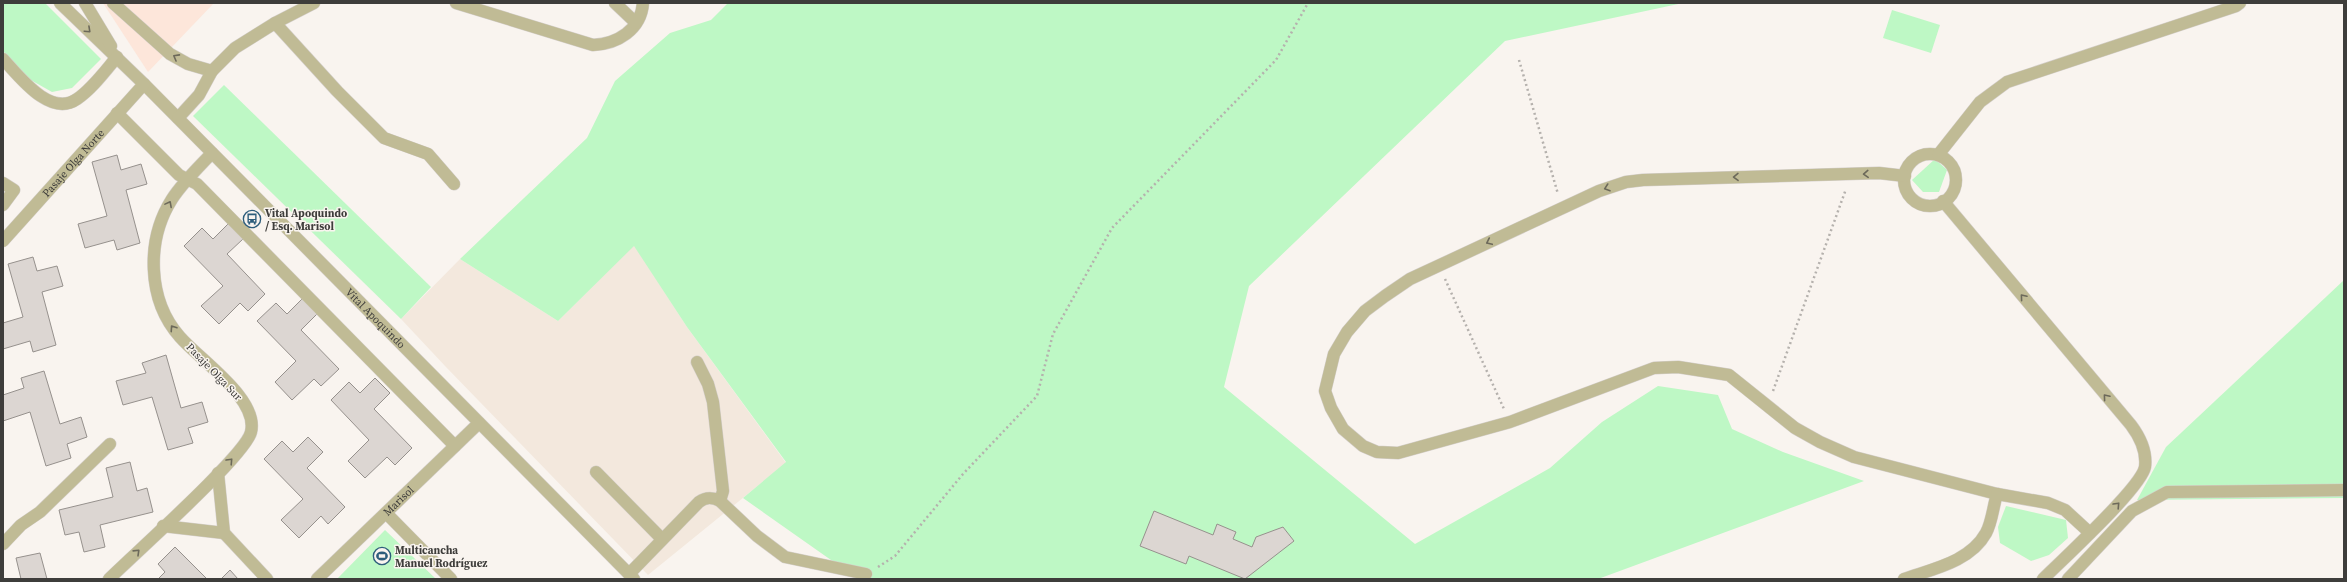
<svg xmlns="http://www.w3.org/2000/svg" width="2347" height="582" font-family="'Source Serif 4',serif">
<rect width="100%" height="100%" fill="#f9f4ef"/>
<path fill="#f3e8dd" d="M634,245L687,327L786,463L648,575L446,367L401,319L460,259L558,321Z"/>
<path fill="#fde6da" d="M103,3H214L148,72Z"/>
<g fill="#bef8c5">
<path d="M3,3H45L101,59L72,88L52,92L29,79L3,51Z"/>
<path d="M728,3H1683L1505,41L1249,286L1224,387L1415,544L1550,468L1602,422L1658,386L1718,395L1732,429L1783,452L1864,481L1598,579H858L743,498L786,462L687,327L634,246L558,321L460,259L587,138L615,81L670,33L711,20Z"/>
<path d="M1892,10L1940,25L1931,53L1883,38Z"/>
<path d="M224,85L431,287L401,319L193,116Z"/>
<path d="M1935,159L1947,170L1939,192H1923L1912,180Z"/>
<path d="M2344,280V498L2137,500L2166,447Z"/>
<path d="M2006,506L2066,520L2068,538L2049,555L2031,561L2000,543L1998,527Z"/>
<path d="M385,530L436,579H337Z"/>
</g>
<g fill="#dcd6d2" stroke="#96918d">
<path d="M117,155L121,170L141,164L147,184L126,190L140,243L117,250L114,240L85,248L78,224L107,216L92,162Z"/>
<path d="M228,224L243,239L227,254L265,294L248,311L240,303L219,324L201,306L223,286L184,246L202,228L213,239Z"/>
<path d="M33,257L37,271L57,266L63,286L42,292L56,345L33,352L30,341L3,349V323L23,317L8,264Z"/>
<path d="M302,299L317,314L301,330L339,369L321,386L314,379L292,400L275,382L296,361L257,321L276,303L287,314Z"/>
<path d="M166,355L181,408L202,402L208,422L188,428L193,443L168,450L152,397L123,405L116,381L146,373L142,363Z"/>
<path d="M44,371L60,424L81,417L87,437L67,444L71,458L46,466L30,412L3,421V395L24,388L21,378Z"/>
<path d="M375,378L390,393L374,409L412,448L395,465L387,457L365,478L348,461L369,440L331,400L349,382L360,393Z"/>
<path d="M308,437L323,452L307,468L345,507L328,524L321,516L299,538L281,520L303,499L264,459L282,441L293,452Z"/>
<path d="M130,462L137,491L147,488L153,512L100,525L105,547L84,552L79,532L65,535L59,510L113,497L106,468Z"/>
<path d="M1154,511L1213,535L1217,524L1236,532L1233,539L1252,547L1256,537L1283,527L1294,541L1245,579L1189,556L1186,564L1140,546Z"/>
<path d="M175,547L207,579H158L165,572L158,564Z"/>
<path d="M40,553L47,579H21L16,558Z"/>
<path d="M230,570L238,579H221Z"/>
</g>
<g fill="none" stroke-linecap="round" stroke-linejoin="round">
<defs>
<g id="minor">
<path id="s1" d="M60,3L144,84L634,579"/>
<path d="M85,3L111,46"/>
<path d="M113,3L170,54L188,64L212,71"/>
<path d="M456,3L593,45C617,44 641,30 643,3"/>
<path d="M615,3L636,23"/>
<path d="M275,23L337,91L384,138L428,154L454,184"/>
<path d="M3,59C19,76 50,118 77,99C92,89 105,71 117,57"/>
<path d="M117,113L179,175L197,184L455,446"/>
<path d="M178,118L199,95L212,71L235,48L275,23L314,3"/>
<circle cx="1930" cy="180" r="26"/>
<path d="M1938,155L1980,102L2007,82L2236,6L2240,3"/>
<path d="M1905,176L1879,173L1643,180L1626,182L1599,191L1410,279L1385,296L1365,311L1347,332L1334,354L1325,391L1331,408L1343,429L1363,446L1377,452L1398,453L1510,422L1654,368L1678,367L1729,375L1795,428L1820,442L1854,457L1997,494L2048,503L2065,510L2090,533"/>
<path d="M3,183L14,190L3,205"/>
<path d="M1943,201L2131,425C2140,437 2147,451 2145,467C2141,488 2062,560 2043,579"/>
<path id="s2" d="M3,241L144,84"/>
<path d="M697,362L708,384L713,402L723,491L720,501"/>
<path d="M596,472L662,539"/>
<path d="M218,473L224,533L267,579"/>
<path d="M386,513L451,579"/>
<path d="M163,526L224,533"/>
<path d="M3,544L21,525L40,512L110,444"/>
<path d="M629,574L699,502C706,497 712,497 720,501L757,536L785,557L866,574"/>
<path d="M109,579C132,556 246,455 251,432C259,399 200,360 180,337C147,300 146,240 172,199C183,182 198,168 212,153"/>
<path id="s3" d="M317,579L479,423"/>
<path d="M1904,579C1932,569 1970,562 1986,533C1992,522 1993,507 1997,494"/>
<path d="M2068,579L2132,511L2167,492L2344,490"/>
</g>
</defs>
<use href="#minor" stroke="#d4cfcb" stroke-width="13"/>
<g stroke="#b5b1ad" stroke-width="2.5" stroke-dasharray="2 3" stroke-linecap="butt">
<path d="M1519,60L1558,194"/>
<path d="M1445,279L1504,409"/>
<path d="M1773,391L1846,189"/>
<path d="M878,567L895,556L963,474L1037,396L1053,334L1112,228L1276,60L1308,3"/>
</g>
<use href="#minor" stroke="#c0bb95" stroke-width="12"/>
</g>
<defs><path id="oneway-chevron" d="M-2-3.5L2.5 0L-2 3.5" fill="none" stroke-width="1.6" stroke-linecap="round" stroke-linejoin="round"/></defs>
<g stroke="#6c695a">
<use href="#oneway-chevron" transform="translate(88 30) rotate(43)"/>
<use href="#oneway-chevron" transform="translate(176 57) rotate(-151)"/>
<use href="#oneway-chevron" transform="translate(1866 174) rotate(177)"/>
<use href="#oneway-chevron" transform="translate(1736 177) rotate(179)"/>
<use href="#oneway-chevron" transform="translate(1607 188) rotate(161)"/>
<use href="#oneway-chevron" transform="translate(169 204) rotate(-62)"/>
<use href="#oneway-chevron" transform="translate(1489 242) rotate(155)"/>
<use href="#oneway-chevron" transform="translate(2023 297) rotate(-130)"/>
<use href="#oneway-chevron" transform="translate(173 328) rotate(-124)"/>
<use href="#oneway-chevron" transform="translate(2106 397) rotate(-130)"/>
<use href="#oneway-chevron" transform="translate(230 461) rotate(-47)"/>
<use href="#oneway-chevron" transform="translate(2117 505) rotate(-47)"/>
<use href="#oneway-chevron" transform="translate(137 552) rotate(-44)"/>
</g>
<defs>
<symbol id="bus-ring" viewBox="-11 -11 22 22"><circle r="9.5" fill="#f9f4ef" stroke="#2d5d7b" stroke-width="1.5"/><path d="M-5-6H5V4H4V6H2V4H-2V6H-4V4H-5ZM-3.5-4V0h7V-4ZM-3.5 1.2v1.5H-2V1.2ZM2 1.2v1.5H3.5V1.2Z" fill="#2d5d7b"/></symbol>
<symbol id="stadium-ring" viewBox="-11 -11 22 22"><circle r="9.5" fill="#f9f4ef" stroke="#2d5d7b" stroke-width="1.5"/><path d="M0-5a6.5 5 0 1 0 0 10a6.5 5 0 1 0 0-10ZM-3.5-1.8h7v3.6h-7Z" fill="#2d5d7b"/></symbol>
</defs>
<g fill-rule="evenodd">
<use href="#bus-ring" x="242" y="209" width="20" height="20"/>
<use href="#stadium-ring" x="372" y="546" width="20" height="20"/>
</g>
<g text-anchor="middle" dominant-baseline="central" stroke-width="3" stroke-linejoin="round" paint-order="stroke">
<g font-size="11" fill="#3e3d3b" stroke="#f9f4ef">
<text stroke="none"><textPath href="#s2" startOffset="105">Pasaje Olga Norte</textPath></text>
<text stroke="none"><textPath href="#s1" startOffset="446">Vital Apoquindo</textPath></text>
<text transform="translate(214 372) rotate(46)">Pasaje Olga Sur</text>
<text stroke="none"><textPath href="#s3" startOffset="113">Marisol</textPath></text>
</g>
<g font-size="11" font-weight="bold" fill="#3e3d3b" stroke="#f9f4ef" text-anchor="start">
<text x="265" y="213">Vital Apoquindo<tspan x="265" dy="13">/ Esq. Marisol</tspan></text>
<text x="395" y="550">Multicancha<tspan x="395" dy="13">Manuel Rodríguez</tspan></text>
</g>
</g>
<rect width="2347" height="582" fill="none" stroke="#3e3d3b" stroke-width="8"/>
</svg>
